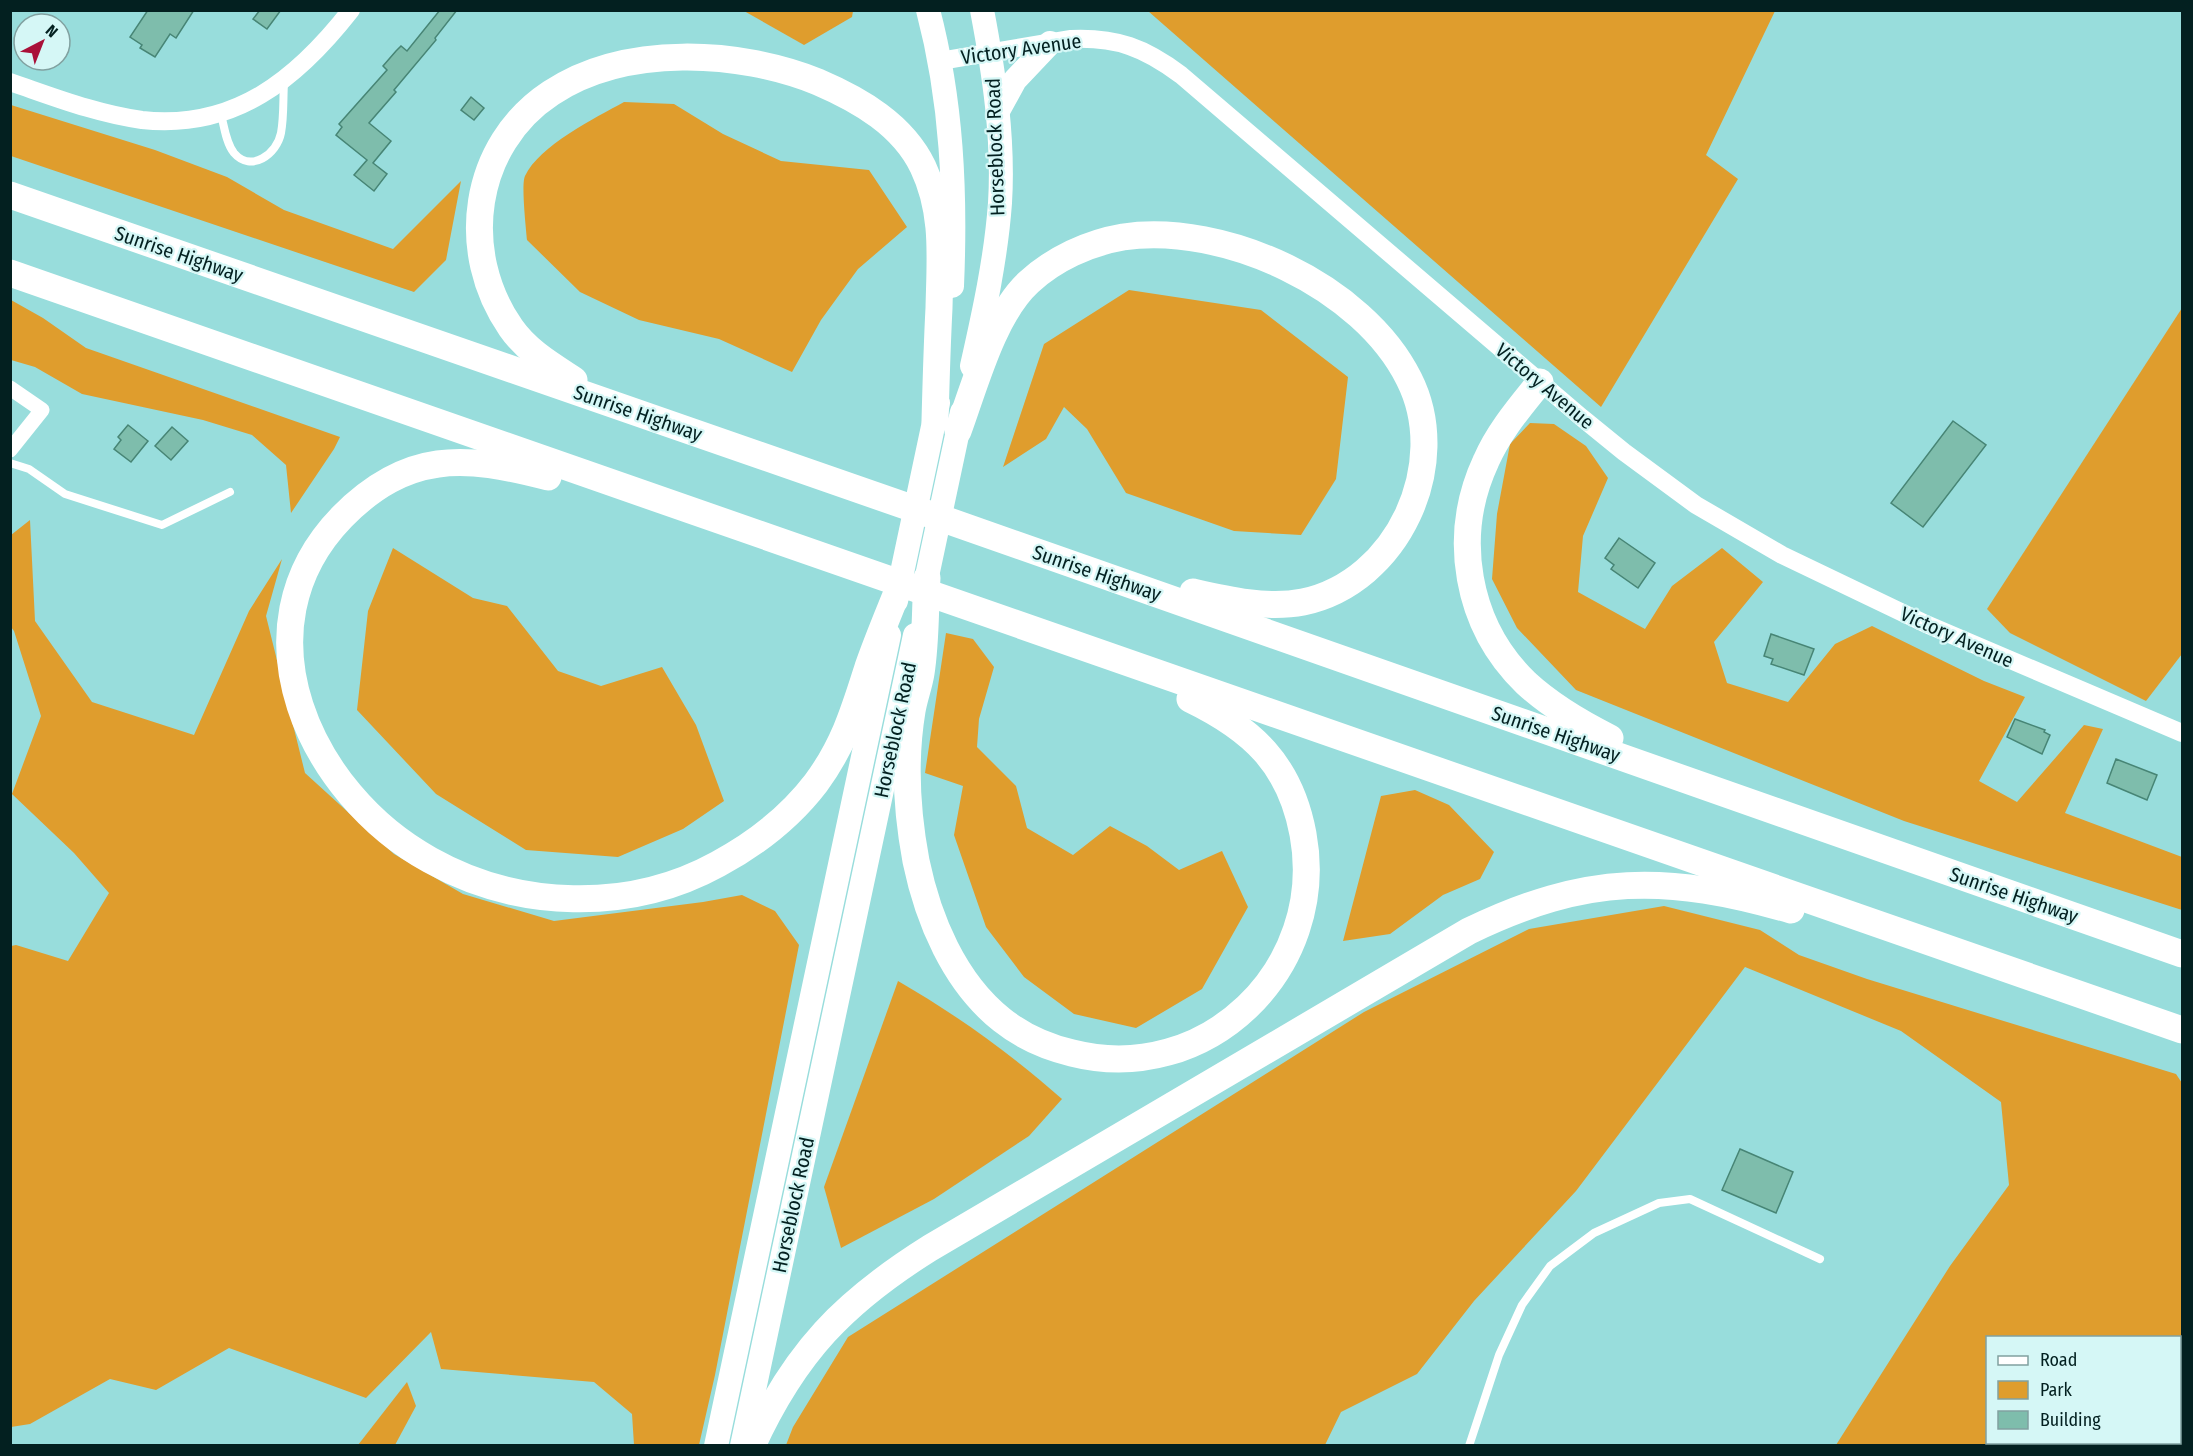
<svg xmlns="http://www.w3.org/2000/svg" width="2193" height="1456" font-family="'Fira Sans Condensed',sans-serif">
<rect width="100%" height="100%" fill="#98dddc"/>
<g fill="#df9d2d" fill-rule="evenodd">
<path d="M744,11L853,10V11L852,17L804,45Z"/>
<path d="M1148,11H1775L1706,155L1738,179L1601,407Z"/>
<path d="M624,102L674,104L723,134L781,161L869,170L907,227L858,269L821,320L792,372L719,339L639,320L580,292L527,240C526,228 521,184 525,176C539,146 595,118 624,102Z"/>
<path d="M11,105L155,150L227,177L284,210L393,249L461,181L446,260L414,292L11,156Z"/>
<path d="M1129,290L1261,310L1348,377L1336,479L1301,535L1234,531L1126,493L1087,429L1064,407L1046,439L1003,467L1044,344Z"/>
<path d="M11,300L43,318L86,348L340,437L334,449L291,513L286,465L252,435L203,420L82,394L35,367L11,360Z"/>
<path d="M2182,308V654L2146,701L2010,633L1987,609Z"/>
<path d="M1530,423L1554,424L1586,446L1608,478L1583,536L1578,592L1645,629L1672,586L1722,548L1763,582L1714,642L1727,683L1788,702L1835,644L1872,626L1984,681L2025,697L1979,781L2017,802L2084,725L2103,729L2065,813L2182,857V910L1904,821L1576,690L1517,628L1492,579L1497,514L1510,444Z"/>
<path d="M30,520L35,621L92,702L194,735L249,611L282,559L266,616L305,773L394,854L463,894L554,921L703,902L742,895L775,911L799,945L715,1375L699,1445H634L632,1414L594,1382L441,1369L431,1332L366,1398L229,1348L156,1390L110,1379L30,1424L11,1427V946L16,945L68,961L109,893L74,853L12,794L41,716L14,631L11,627V535Z"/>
<path d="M393,548L473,598L507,606L558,671L601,686L662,667L696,725L724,801L683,829L618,857L526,850L436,794L357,710L368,611Z"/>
<path d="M946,633L973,639L994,667L979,719L977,747L1016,786L1027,828L1073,855L1110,826L1147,846L1179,870L1222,851L1248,907L1202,989L1136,1028L1074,1014L1024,977L986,927L954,835L963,786L925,773Z"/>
<path d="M1415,790L1449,805L1494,852L1480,879L1443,895L1390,934L1343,941L1381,796Z"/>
<path d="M1664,906L1760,930L1799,955L1867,979L2176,1074L2182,1083V1445H1836L1950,1266L2009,1185L2001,1102L1901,1031L1745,967L1576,1191L1474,1301L1417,1374L1341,1412L1325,1445H786L793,1427L848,1337L1364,1012L1529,929ZM1988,1338H2180V1442H1988Z"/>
<path d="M898,981C957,1015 1011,1054 1062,1099L1029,1136L934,1199L841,1248L824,1187Z"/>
<path d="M407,1382L416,1406L395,1445H358Z"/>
</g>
<g fill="#7ebdac" stroke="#478575" stroke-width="1.5">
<path d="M148,10H194L176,38L170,34L155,57L140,48L142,45L130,37Z"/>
<path d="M260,10H281L267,29L253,19Z"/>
<path d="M440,10H457L435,38L436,40L394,90L396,92L369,123L391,141L373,163L387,174L374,191L354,175L367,160L336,135L342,127L339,124L387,70L383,66L396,51L401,46L407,51Z"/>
<path d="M471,97L484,108L474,120L461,110Z"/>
<path d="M1953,421L1986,445L1923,527L1891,503Z"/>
<path d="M128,425L148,441L131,462L114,449L121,440L118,437Z"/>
<path d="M172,427L188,441L171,460L155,446Z"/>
<path d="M1619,538L1655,563L1638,588L1611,569L1614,565L1605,558Z"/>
<path d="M1771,634L1814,649L1804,675L1771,664L1773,659L1764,656Z"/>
<path d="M2015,719L2045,730L2044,732L2050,735L2042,754L2007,737Z"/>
<path d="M2116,759L2157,775L2147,800L2107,783Z"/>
<path d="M1740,1149L1793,1172L1776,1213L1722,1190Z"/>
</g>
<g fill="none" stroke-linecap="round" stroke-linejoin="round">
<g stroke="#fff" stroke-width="8">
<path d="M221,114C224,126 226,143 234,153C251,173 277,154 281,133C284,117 283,99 284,82"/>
<path d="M10,463L29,469L65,494L162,525L230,492"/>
<path d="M1469,1446L1499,1355L1522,1305L1550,1266L1594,1233L1659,1203L1690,1199L1820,1259"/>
</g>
<path stroke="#fff" stroke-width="15" d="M10,388L42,410L10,450"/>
<g stroke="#fff" stroke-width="18">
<path d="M940,61L1071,39C1117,37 1145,48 1181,75L1581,417L1624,452L1696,505L1782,555L1926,624L2182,733"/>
<path d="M10,82C54,97 97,114 142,120C235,130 297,79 351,10"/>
</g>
<g stroke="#fff" stroke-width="24">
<path d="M928,10C952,101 956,193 952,286"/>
<path d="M998,111L1015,80L1050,43"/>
<path d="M972,366C984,313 996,258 1000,203C1004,139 994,73 982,10"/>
<path d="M923,595L962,412"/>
<path d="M896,601L938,403"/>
<path d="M716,1446L889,635"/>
<path d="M742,1446L915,635"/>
</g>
<g stroke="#fff" stroke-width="27">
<path d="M10,195L949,521L2182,954"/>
<path d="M10,273L2182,1030"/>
<path d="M574,380C551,365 527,351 511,328C458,252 472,145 551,93C625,44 739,50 818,82C860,100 903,125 923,167C945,213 940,259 939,308C937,346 936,383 935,421"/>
<path d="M1540,382C1520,407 1499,431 1486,461C1451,536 1466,625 1526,683C1551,706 1580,723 1610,738"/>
<path d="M958,431C975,385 993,315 1029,282C1054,259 1088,243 1123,237C1224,222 1363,286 1409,379C1452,464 1398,582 1303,602C1267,609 1228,600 1193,592"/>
<path d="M548,477C464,455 407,451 342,517C233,629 310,794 430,860C517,909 629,913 718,864C755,844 790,817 816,783C844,745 854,711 868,667C877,641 888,615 898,590"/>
<path d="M927,578C925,609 926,642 921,673C919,686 914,698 912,711C904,759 907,813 916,861C928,919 954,982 1002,1020C1022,1036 1047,1047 1072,1053C1206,1087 1328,969 1303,834C1290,764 1252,729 1190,699"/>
<path d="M752,1446C795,1352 844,1302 930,1248L1469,931C1587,874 1666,874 1791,910"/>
</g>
</g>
<g text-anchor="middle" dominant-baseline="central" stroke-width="4.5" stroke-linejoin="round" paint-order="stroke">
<g font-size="20" fill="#032020" stroke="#d5f7f6">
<text transform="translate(1021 49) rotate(-8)">Victory Avenue</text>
<text transform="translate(995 147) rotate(-92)">Horseblock Road</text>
<text transform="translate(179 254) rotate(19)">Sunrise Highway</text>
<text transform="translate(1545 386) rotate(40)">Victory Avenue</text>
<text transform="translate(638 413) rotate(19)">Sunrise Highway</text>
<text transform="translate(1097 573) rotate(19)">Sunrise Highway</text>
<text transform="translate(1957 637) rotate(24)">Victory Avenue</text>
<text transform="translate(895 730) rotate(-78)">Horseblock Road</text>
<text transform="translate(1556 734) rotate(19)">Sunrise Highway</text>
<text transform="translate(2014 895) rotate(19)">Sunrise Highway</text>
<text transform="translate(793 1205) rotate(-78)">Horseblock Road</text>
</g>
</g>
<rect width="2193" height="1456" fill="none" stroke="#032020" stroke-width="24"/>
<rect x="1986" y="1336" width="195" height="108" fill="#d5f7f6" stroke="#81a1a0" stroke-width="1.5"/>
<rect x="1998" y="1356" width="30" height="9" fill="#ffffff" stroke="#81a1a0" stroke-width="1.5"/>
<text x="2040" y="1366" font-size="18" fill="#032020">Road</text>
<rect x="1998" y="1381" width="30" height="18" fill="#df9d2d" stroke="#81a1a0" stroke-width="1.5"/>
<text x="2040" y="1396" font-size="18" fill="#032020">Park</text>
<rect x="1998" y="1411" width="30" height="18" fill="#7ebdac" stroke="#81a1a0" stroke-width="1.5"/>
<text x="2040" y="1426" font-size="18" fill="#032020">Building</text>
<g transform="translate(42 42) rotate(42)"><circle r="28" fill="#d5f7f6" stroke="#81a1a0" stroke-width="1.5"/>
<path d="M0-4.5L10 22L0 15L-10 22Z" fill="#a91139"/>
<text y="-9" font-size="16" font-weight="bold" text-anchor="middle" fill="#032020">N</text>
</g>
</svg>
